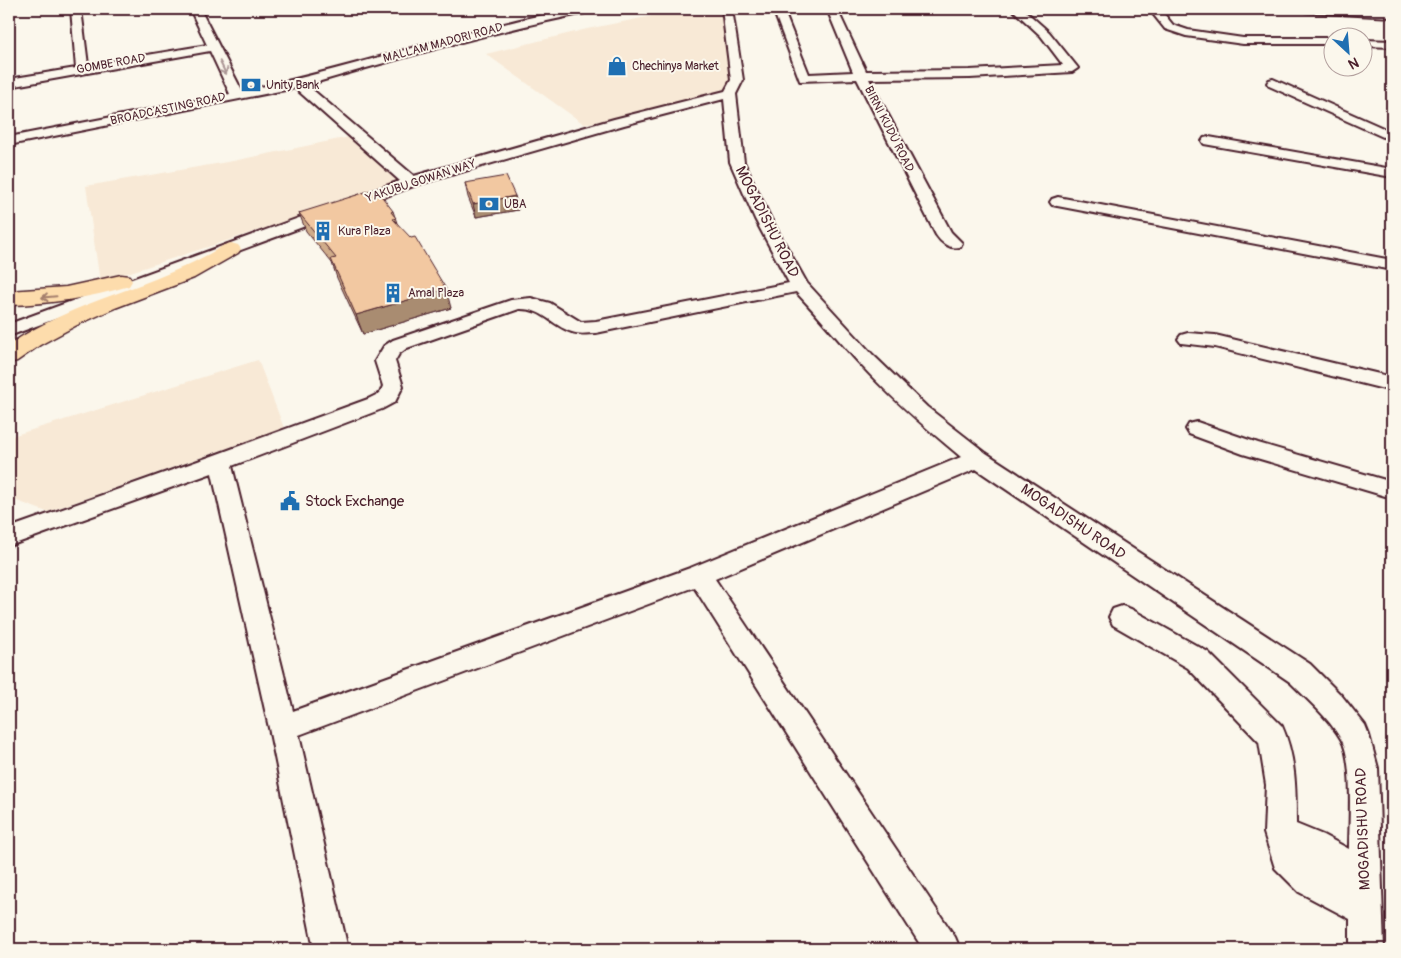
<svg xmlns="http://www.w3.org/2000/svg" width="1401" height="958" font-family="Pangolin,sans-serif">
<rect width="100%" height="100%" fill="#fbf7ec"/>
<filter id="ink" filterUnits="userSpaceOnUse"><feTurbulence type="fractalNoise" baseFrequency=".02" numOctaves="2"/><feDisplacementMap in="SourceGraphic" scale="10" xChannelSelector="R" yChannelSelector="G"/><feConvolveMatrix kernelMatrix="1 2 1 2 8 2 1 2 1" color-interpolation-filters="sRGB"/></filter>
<g filter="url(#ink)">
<g fill="#f8e9d6">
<path d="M687,9H722L726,20L731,79L730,85L716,96L652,112L584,124L486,54L587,29Z"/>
<path d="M354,136L401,184L100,282L86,186L233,161Z"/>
<path d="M258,360L284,428L47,512L9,498V437Z"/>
</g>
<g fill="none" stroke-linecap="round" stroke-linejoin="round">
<defs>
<g id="minor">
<path d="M71,9H81L88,65L207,45L190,9H200L242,91C322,75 400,50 480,30C518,21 556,9 595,9L590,12C494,31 401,58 307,85L414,176L614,119L725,91L731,80L722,9H732L743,80L736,94L744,162L771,219L807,283L873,355L927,407L986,453L1310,664L1342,696L1365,725L1369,735L1378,768L1384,949H1350V919L1299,892L1275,868L1264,833L1266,785L1259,742L1188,668L1113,625L1109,617L1113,609L1122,606L1131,609L1208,652L1282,726C1296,757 1296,791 1296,824L1323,835L1349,849C1349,823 1354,761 1341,739C1328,717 1308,700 1290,682L976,469L715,579L955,937L960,949H923L694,587L299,735L348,949H314L269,728L212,473L9,546V528L212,456L368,399L380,393L383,386L375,361L384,346L393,340L511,300L531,298L550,303L581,322L596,321L789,283L755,219L730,162L724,99L624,125L416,185L9,336V324L400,181L295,88L9,145V137L230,94L210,51L9,87V79L76,68ZM796,292C818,315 838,340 860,364C891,398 926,428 961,457L690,568L293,711L232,466L382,409L395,402L403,386L395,361L399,354L407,348L519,309C543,308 551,325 572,332C580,335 588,333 596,333Z"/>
<path d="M773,9H783L809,74L853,72L827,9H837L866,71L970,70L1063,65L1041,36L1012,9H1023L1049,32L1078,68L1072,72L970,78L869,79L951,232L962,243L960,247C950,249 942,244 936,235L857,79L800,81Z"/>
<path d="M1149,9H1160L1173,25L1188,30L1243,38H1334V44H1243L1186,36L1165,29Z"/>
<path d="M1301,9L1392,11V17L1306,12Z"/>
<path d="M1364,40L1392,41V47L1364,46Z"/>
<path d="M1273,79L1392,132V141L1269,86L1267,83L1269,80Z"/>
<path d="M1209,137L1392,169V177L1204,144L1202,141L1204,138Z"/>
<path d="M1058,197L1392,260V270L1052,205L1050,202L1052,199Z"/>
<path d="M1188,333L1215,335L1392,377V391L1215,347L1181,343L1178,339L1181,335Z"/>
<path d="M1197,422L1258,443L1392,482V498L1243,454L1189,434L1186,429L1189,424Z"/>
</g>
<g id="major">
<path d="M231,243L238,245L241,249L238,253L194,278L115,308L77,325L40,345L17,361L9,363V345C76,298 157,288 224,245Z"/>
<path d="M121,275L129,276L132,281L129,286C89,298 50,304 9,305V291L66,287Z"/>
</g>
</defs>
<use href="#minor" stroke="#4a1f2b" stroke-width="4"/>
<use href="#major" stroke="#4a1f2b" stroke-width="3"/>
<use href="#minor" fill="#fbf7ec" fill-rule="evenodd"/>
<use href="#major" fill="#fddcac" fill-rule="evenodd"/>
</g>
<g fill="#d0ac8a" stroke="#4a1f2b">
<path d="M465,183L515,196L518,210L476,217L468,197Z"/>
<path d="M393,211L397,223L451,308L363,334L337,278L332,263L306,231L299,213Z"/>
</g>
<g fill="#a98c71" stroke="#4a1f2b">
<path d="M515,196L518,210L476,217L473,204Z"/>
<path d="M446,289L451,308L363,334L356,315Z"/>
</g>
<g fill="#f2c8a1" stroke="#4a1f2b">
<path d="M506,176L515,196L473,204L465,183Z"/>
<path d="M376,189L393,211L391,212L396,218L393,219L411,238L415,237L446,289L356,315L331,259L336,258L299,213Z"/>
</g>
<defs><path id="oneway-shaft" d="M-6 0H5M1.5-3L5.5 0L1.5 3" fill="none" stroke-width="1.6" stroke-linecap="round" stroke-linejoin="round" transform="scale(1.25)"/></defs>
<use stroke="#ab9695" href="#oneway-shaft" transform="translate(223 68) rotate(64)"/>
<use stroke="#a47e6c" href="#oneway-shaft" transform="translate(49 297) rotate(175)"/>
</g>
<defs>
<symbol id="shop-bare" viewBox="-9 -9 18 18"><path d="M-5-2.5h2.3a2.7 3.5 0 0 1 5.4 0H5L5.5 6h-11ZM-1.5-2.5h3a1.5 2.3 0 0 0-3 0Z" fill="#1f6fb2" stroke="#fbf7ec" stroke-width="2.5" paint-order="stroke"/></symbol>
<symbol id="bank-bare" viewBox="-9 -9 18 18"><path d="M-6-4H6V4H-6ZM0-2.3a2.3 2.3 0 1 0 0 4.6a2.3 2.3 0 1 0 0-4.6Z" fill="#1f6fb2" stroke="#fbf7ec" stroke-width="2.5" paint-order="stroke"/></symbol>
<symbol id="building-bare" viewBox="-9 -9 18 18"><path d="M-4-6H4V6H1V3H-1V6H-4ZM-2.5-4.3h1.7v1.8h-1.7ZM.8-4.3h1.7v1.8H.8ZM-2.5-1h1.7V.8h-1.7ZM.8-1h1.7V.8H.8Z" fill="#1f6fb2" stroke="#fbf7ec" stroke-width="2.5" paint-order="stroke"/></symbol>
<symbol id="civic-bare" viewBox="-9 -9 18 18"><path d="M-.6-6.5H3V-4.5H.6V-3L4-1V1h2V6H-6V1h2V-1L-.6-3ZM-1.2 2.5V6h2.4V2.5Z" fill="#1f6fb2" stroke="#fbf7ec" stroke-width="2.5" paint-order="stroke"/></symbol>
</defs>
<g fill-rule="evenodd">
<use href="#shop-bare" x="603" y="52" width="28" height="28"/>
<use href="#bank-bare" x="237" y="71" width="28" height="28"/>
<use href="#bank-bare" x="475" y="190" width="28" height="28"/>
<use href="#building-bare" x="309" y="217" width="28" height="28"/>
<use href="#building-bare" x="379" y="279" width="28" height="28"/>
<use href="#civic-bare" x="276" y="487" width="28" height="28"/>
</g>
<g text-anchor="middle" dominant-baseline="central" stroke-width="4" stroke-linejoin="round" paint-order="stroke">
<g font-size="12" fill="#4a1f2b" stroke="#fbf7ec">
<text transform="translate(443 43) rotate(-15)">MALLAM MADORI ROAD</text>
<text transform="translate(111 64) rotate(-10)">GOMBE ROAD</text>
<text transform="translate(168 109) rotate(-12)">BROADCASTING ROAD</text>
<text transform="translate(889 129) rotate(63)">BIRNI KUDU ROAD</text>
<text transform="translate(421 181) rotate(-18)">YAKUBU GOWAN WAY</text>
</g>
<g font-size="12" fill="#4a1f2b" stroke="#fbf7ec" text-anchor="start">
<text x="632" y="66">Chechinya Market</text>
<text x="266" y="85">Unity Bank</text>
<text x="504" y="204">UBA</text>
<text x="338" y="231">Kura Plaza</text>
<text x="408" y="293">Amal Plaza</text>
</g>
<g font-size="15" fill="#4a1f2b" stroke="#fbf7ec">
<text transform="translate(767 222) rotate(63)">MOGADISHU ROAD</text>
<text transform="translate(1073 522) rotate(34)">MOGADISHU ROAD</text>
<text transform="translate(1363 829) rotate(-92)">MOGADISHU ROAD</text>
</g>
<g font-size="15" fill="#4a1f2b" stroke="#fbf7ec" text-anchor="start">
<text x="305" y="501">Stock Exchange</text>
</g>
</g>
<rect width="1401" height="958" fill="none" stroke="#fbf7ec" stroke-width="30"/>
<rect x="15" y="15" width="1371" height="928" fill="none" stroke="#4a1f2b" stroke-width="2" filter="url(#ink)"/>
<g transform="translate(1348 52) rotate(154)"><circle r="24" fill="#fbf7ec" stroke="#b4a19f"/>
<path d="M0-4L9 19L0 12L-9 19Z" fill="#1f6fb2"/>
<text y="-8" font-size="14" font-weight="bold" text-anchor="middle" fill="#4a1f2b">N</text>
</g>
</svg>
